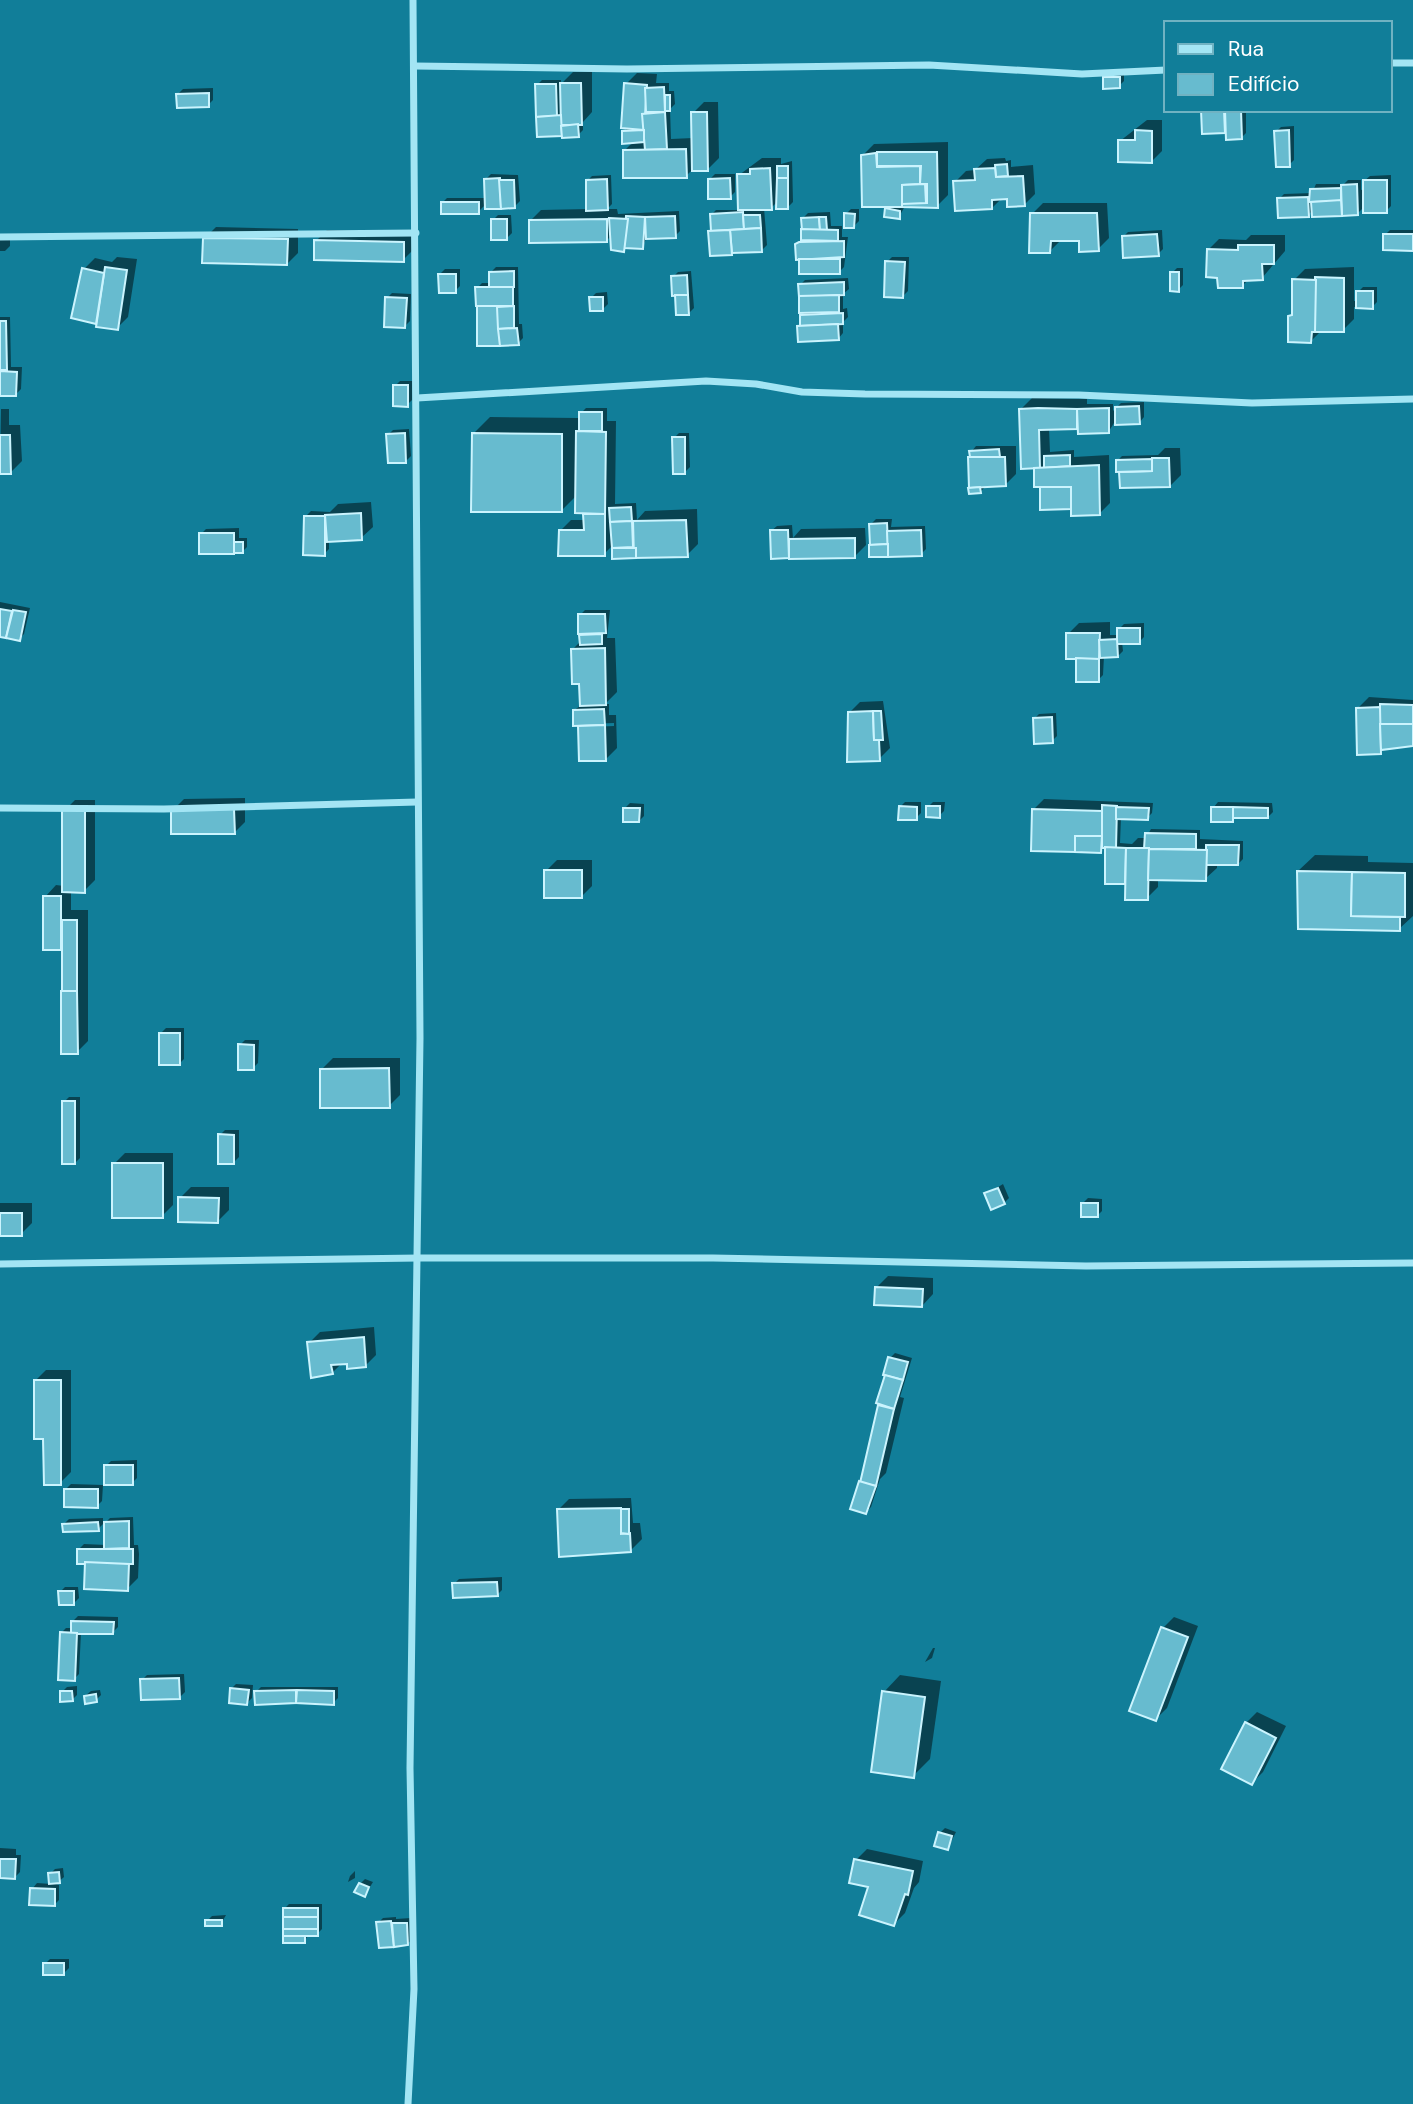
<svg xmlns="http://www.w3.org/2000/svg" width="1413" height="2104" font-family="'DM Sans',sans-serif">
<rect width="100%" height="100%" fill="#117e99"/>
<g fill="#0007" fill-rule="evenodd">
<path d="M573,72H592V112L583,122V130L578,135H539L537,85L542,80H561V84Z"/>
<path d="M637,73L657,74L656,83H669V91H674L675,104L670,109L671,139L693,138V113L704,102H718L719,158L708,169L692,170L686,176L625,150L634,141L624,132L628,127L626,84Z"/>
<path d="M1110,73H1124V81L1119,86L1105,78Z"/>
<path d="M213,88V100L208,105L178,94L183,89Z"/>
<path d="M1202,110H1246V133L1241,138L1227,129L1224,132Z"/>
<path d="M1147,120H1162V151L1151,162L1120,141Z"/>
<path d="M1294,126V160L1289,165L1276,132L1281,127Z"/>
<path d="M948,142V195L937,206H905L899,217L887,209L890,205L863,155L874,144Z"/>
<path d="M762,158H781V164L792,161L793,202L788,207L778,201L771,208H764L767,245L762,250L711,254V215L716,210H740L739,175Z"/>
<path d="M1005,158L1006,161L1011,160V167L1033,165L1035,194L1024,205L1009,197L1002,198L992,208L955,182L966,171L975,170L987,159Z"/>
<path d="M491,174L518,175L520,201L515,206L486,204L478,212L442,203L447,198H486V179Z"/>
<path d="M715,174H735V192L730,197L710,179Z"/>
<path d="M611,175L612,204L607,209H617L618,214L679,211L680,231L675,236L647,237L642,247L627,246L623,250L612,235L607,240L530,221L541,210L588,209L587,181L592,176Z"/>
<path d="M1391,175V206L1386,211L1365,206L1357,214L1313,216V210L1308,215L1279,199L1284,194L1312,193L1316,184H1344L1348,180H1361V190L1365,189L1364,181L1370,176Z"/>
<path d="M1043,203H1107L1109,238L1098,249L1081,239L1061,240L1050,251L1032,214Z"/>
<path d="M851,209H859V221L854,226L846,214Z"/>
<path d="M830,212L831,226H842V237H848L844,267L839,272H801L797,245L802,239L803,218L808,213Z"/>
<path d="M498,215H511L512,233L507,238L493,220Z"/>
<path d="M216,227L298,229V253L287,264L205,238Z"/>
<path d="M327,230L415,232L414,249L403,260L316,241Z"/>
<path d="M1162,230L1163,249L1158,254L1123,237L1128,232Z"/>
<path d="M1390,230H1413V249L1385,235Z"/>
<path d="M0,234L10,235V246L5,251H0Z"/>
<path d="M1251,235H1285V251L1262,278L1249,279L1242,286L1219,276L1208,250L1219,239L1246,240Z"/>
<path d="M117,257L137,259L128,317L117,328L74,317L84,269L95,258L112,262Z"/>
<path d="M892,257H909L908,291L903,296L887,262Z"/>
<path d="M496,267H518L519,324H522L523,338L518,343L479,345L477,288L482,283H491V272Z"/>
<path d="M1354,267V301H1358V292L1363,287H1377V302L1372,307H1354V319L1343,330H1322L1311,341L1290,316L1294,312V280L1305,269Z"/>
<path d="M1177,268H1183V285L1178,290L1172,273Z"/>
<path d="M445,269H460V286L455,291L440,274Z"/>
<path d="M691,271L694,308L689,313L673,277L678,272Z"/>
<path d="M848,278L849,289L843,294V309L847,308L848,317L843,322V333L838,339L801,316L806,311L800,285L805,280Z"/>
<path d="M607,292L608,304L603,309L591,298L596,293Z"/>
<path d="M392,293L411,294L410,321L405,326L387,298Z"/>
<path d="M0,317H10L11,367H22L21,389L16,394H0Z"/>
<path d="M400,381H412V400L407,405L395,386Z"/>
<path d="M1032,398L1087,399V404H1113V411L1121,403L1144,402V417L1139,423H1114L1109,431L1079,425L1049,428L1050,452L1074,450V457L1109,455L1110,503L1099,514L1073,507L1042,486L1021,409Z"/>
<path d="M586,408H607V421H616L615,504L636,503L637,520L645,511L697,509L698,544L687,555L613,557V545L604,554L560,531L571,520H585V512L577,495L562,510L473,434L490,417L578,418V431L582,427L581,413Z"/>
<path d="M1,409H9V425H20L22,461L11,472L0,473Z"/>
<path d="M409,429L411,456L406,461L388,435L393,430Z"/>
<path d="M679,433H689L690,467L685,472L674,438Z"/>
<path d="M976,446H1016V474L1005,485L985,487L980,492L971,452Z"/>
<path d="M1165,448H1180L1181,475L1170,486L1121,472L1124,470L1117,461L1122,456L1158,455Z"/>
<path d="M371,502L373,527L361,538L329,540V549L324,554L306,516L311,511L330,512L338,504Z"/>
<path d="M876,519H892L891,527L925,526L926,549L921,554L871,524Z"/>
<path d="M792,525L793,538L801,529L865,528L866,545L855,556L773,557L771,531L777,526Z"/>
<path d="M239,528V538H247V547L242,552L201,534L206,529Z"/>
<path d="M0,602L30,608L24,634L19,639L0,635Z"/>
<path d="M585,610H610L607,638H615L617,692L605,704H609V715H616L617,748L606,759L580,727L583,724L574,710L582,705L581,682L573,649L581,641L580,615ZM614,723V726L589,727V724Z"/>
<path d="M1110,622V635H1119V629L1124,624L1144,623V637L1139,642H1122L1123,651L1118,656H1104L1103,675L1098,680L1078,657L1068,634L1079,623Z"/>
<path d="M1369,697L1413,700V744L1385,748L1380,752L1358,708Z"/>
<path d="M883,701L890,748L879,759L849,713L860,702Z"/>
<path d="M1056,713L1057,736L1052,741L1034,719L1039,714Z"/>
<path d="M245,798V822L234,833L173,810L184,799Z"/>
<path d="M1044,799L1153,803L1152,813L1147,818L1121,817L1120,843L1132,844L1138,838H1146L1151,829L1200,830V839L1243,841V859L1238,864L1217,863V868L1205,879L1158,878V887L1147,898L1127,883L1107,882V844L1101,851L1033,810Z"/>
<path d="M75,800H95V880L84,891H71V910H88V1041L77,1052L64,948H44L45,897L56,885L64,886V811Z"/>
<path d="M905,802H921V813L916,818L900,807Z"/>
<path d="M933,802H945L944,811L939,816L928,807Z"/>
<path d="M1218,802L1272,803L1273,812L1268,817L1237,816L1232,821L1213,808Z"/>
<path d="M630,803L644,804V816L639,821L625,808Z"/>
<path d="M1315,855L1368,856V862L1413,863V916L1399,929L1299,928L1298,871Z"/>
<path d="M557,860H592V886L581,897L546,871Z"/>
<path d="M166,1028H184V1059L179,1064L161,1033Z"/>
<path d="M245,1040H259L258,1063L253,1068L240,1045Z"/>
<path d="M333,1058H400V1095L389,1106L322,1069Z"/>
<path d="M69,1097H80V1158L75,1163L64,1102Z"/>
<path d="M225,1130H239V1157L234,1162L220,1135Z"/>
<path d="M125,1153H173V1205L162,1216L114,1164Z"/>
<path d="M1003,1184L1009,1198L1004,1203L987,1194Z"/>
<path d="M191,1187H229V1210L218,1221L180,1198Z"/>
<path d="M1088,1198L1102,1199V1211L1097,1216L1083,1203Z"/>
<path d="M0,1203H32V1223L21,1234H0Z"/>
<path d="M888,1276L933,1278V1294L922,1306L877,1287Z"/>
<path d="M374,1327L376,1355L365,1366L343,1362L332,1373L309,1343L320,1332Z"/>
<path d="M895,1353L912,1358L900,1397L904,1398L886,1473L880,1479L871,1507L866,1512L860,1483L882,1403L890,1358Z"/>
<path d="M46,1370H71V1472L60,1483L45,1437L35,1381Z"/>
<path d="M137,1460V1478L132,1483L106,1466L111,1461Z"/>
<path d="M71,1484L103,1485L102,1501L97,1506L66,1489Z"/>
<path d="M631,1498L633,1523H640L642,1539L631,1550L558,1510L569,1499Z"/>
<path d="M133,1517L134,1545H138L139,1554L138,1578L127,1589L87,1562L79,1549L84,1544L106,1545L105,1523L110,1518Z"/>
<path d="M103,1518V1524L98,1529L64,1524L69,1519Z"/>
<path d="M502,1577V1590L497,1595L454,1584L459,1579Z"/>
<path d="M65,1587H78L79,1598L74,1603L60,1592Z"/>
<path d="M78,1616L118,1617V1627L113,1632H81L79,1674L74,1679L61,1633L66,1628H73V1621Z"/>
<path d="M1174,1617L1198,1626L1167,1708L1156,1719L1163,1628Z"/>
<path d="M933,1648H935L932,1658L925,1662Z"/>
<path d="M184,1674L185,1692L180,1697L142,1680L147,1675Z"/>
<path d="M900,1675L941,1681L930,1759L913,1776L884,1692Z"/>
<path d="M236,1684L253,1685L252,1698L247,1703L231,1689Z"/>
<path d="M77,1686V1695L72,1700L62,1692L67,1687Z"/>
<path d="M261,1687H338V1698L333,1703H256V1692Z"/>
<path d="M100,1690L101,1695L96,1700L85,1696L91,1691Z"/>
<path d="M1257,1712L1286,1726L1263,1772L1252,1783L1246,1723Z"/>
<path d="M945,1828L956,1832L948,1848L940,1833Z"/>
<path d="M0,1848L16,1849V1855H21L20,1872L15,1877L0,1876Z"/>
<path d="M867,1849L923,1861L919,1882L914,1888L905,1913L894,1924L856,1860Z"/>
<path d="M63,1868L64,1877L56,1884L59,1885V1900L54,1905L32,1889L37,1883L51,1884L50,1874L55,1869Z"/>
<path d="M355,1871V1878L348,1882L350,1876Z"/>
<path d="M365,1879L373,1882L365,1895L360,1884Z"/>
<path d="M289,1904H322V1929L317,1934H309L304,1942L284,1909Z"/>
<path d="M226,1915L221,1924L207,1921L212,1916Z"/>
<path d="M396,1917V1919L411,1918L413,1939L407,1944L381,1946L378,1923L383,1918Z"/>
<path d="M50,1959H69V1968L64,1973L45,1964Z"/>
</g>
<g fill="#67bbcf" stroke="#cbf4fe" stroke-width="2">
<path d="M1103,77H1120V88L1103,89Z"/>
<path d="M560,83H581L582,125H561Z"/>
<path d="M624,83L647,85L644,130L621,128Z"/>
<path d="M535,84H556L557,116L536,117Z"/>
<path d="M664,87L665,112H646L645,88Z"/>
<path d="M209,93V107L177,108L176,94Z"/>
<rect x="665" y="95" width="5" height="16"/>
<path d="M1201,110H1224L1225,133L1202,134Z"/>
<path d="M1225,110H1241L1242,139L1226,140Z"/>
<path d="M665,112L667,149L645,150L642,114Z"/>
<path d="M691,112H707L708,171H692Z"/>
<path d="M561,115L562,136L537,137L536,117Z"/>
<path d="M578,124L579,137L562,138L561,126Z"/>
<path d="M644,130V142L622,144V131Z"/>
<path d="M1135,130L1152,131V163L1118,162V140H1135Z"/>
<path d="M1289,130L1290,167H1276L1274,131Z"/>
<path d="M686,149L687,178H623V150Z"/>
<path d="M877,152H937L938,208L902,207V203H927V184H920L921,166H877Z"/>
<path d="M876,153L877,167L920,166V184L902,185V207H862L861,155Z"/>
<path d="M1007,164L1008,176L996,177L995,165Z"/>
<rect x="777" y="166" width="11" height="12"/>
<path d="M770,168L772,210H738L737,174H750V169Z"/>
<path d="M995,168L996,177L1023,176L1025,206L1007,207V199L992,200V209L955,211L953,181L975,180L974,169Z"/>
<path d="M500,178L501,209H485L484,179Z"/>
<path d="M730,178L731,199H708V179Z"/>
<path d="M777,178H788V209H776Z"/>
<path d="M607,179L608,210L586,211V180Z"/>
<path d="M499,180H514L515,208L501,209Z"/>
<rect x="1363" y="180" width="24" height="33"/>
<path d="M925,184L926,203L902,204V185Z"/>
<path d="M1357,184L1358,215L1342,216L1341,185Z"/>
<path d="M1341,188V201L1309,202L1310,189Z"/>
<path d="M1308,197L1309,217L1278,218L1277,198Z"/>
<path d="M1341,200L1342,216L1312,217L1311,202Z"/>
<rect x="441" y="202" width="38" height="12"/>
<path d="M885,208L900,211V219L884,217Z"/>
<path d="M743,212L744,229L711,231L710,214Z"/>
<path d="M844,213L855,214L854,228H844Z"/>
<path d="M1030,213H1097L1099,251L1079,252V241H1051L1050,253H1029Z"/>
<path d="M743,215H760L761,228L744,229Z"/>
<path d="M626,216L645,217L643,249L624,248Z"/>
<path d="M675,216L676,238L646,239L645,217Z"/>
<path d="M819,217L820,230L802,231L801,218Z"/>
<path d="M819,217H826L827,230H820Z"/>
<path d="M609,218L628,219L624,252L611,250Z"/>
<rect x="491" y="219" width="16" height="21"/>
<path d="M607,219V242L529,243V220Z"/>
<path d="M761,228L762,252L732,253L730,230Z"/>
<path d="M801,229L838,230V241L801,240Z"/>
<path d="M730,230L732,255L710,256L708,231Z"/>
<path d="M1157,234L1159,256L1123,258L1122,236Z"/>
<path d="M1383,234H1413V251L1383,250Z"/>
<path d="M203,238L288,239L287,265L202,263Z"/>
<path d="M314,240L404,242V262L314,260Z"/>
<path d="M844,241V257L796,260L795,244L799,242Z"/>
<path d="M1238,245H1274V264H1262L1263,280L1243,281V288H1218L1217,278L1206,277L1207,249L1238,250Z"/>
<rect x="799" y="259" width="41" height="15"/>
<path d="M885,261L905,262L903,298L884,297Z"/>
<path d="M105,267L127,270L118,330L96,327Z"/>
<path d="M82,268L104,273L96,324L71,318Z"/>
<path d="M514,271V287H489V272Z"/>
<path d="M1170,272H1179V292L1170,291Z"/>
<path d="M438,274H456V293H439Z"/>
<path d="M687,275L688,295L672,296L671,276Z"/>
<path d="M1315,277L1344,278V332H1315Z"/>
<path d="M1292,279L1316,280L1315,332H1312L1311,343L1288,342V316L1292,315Z"/>
<path d="M844,282V295L799,297L798,284Z"/>
<path d="M475,287H513V306H476Z"/>
<path d="M1356,291H1373V309L1356,308Z"/>
<path d="M675,295H688L689,315H676Z"/>
<path d="M839,295V312L799,313V296Z"/>
<path d="M385,297L407,298L405,328L384,327Z"/>
<path d="M589,297H603V311H590Z"/>
<path d="M477,306H499L500,346H477Z"/>
<path d="M514,306V328L498,329L497,307Z"/>
<path d="M843,313V324L800,326V315Z"/>
<path d="M0,321H6L7,370H0Z"/>
<path d="M838,324L839,340L798,342L797,326Z"/>
<path d="M517,328L519,345L500,346L498,329Z"/>
<path d="M0,371L17,372L16,396H0Z"/>
<path d="M393,385H408V407L393,406Z"/>
<path d="M1139,406L1140,424L1115,425V407Z"/>
<path d="M1038,408L1077,409V429L1039,430L1040,468L1021,469L1019,409Z"/>
<path d="M1109,408V433L1078,434L1077,409Z"/>
<rect x="579" y="412" width="23" height="19"/>
<path d="M576,431L606,432L605,514L575,513Z"/>
<path d="M405,433L406,463H388L386,434Z"/>
<path d="M472,433L562,434V512H471Z"/>
<path d="M0,435H10L11,474H0Z"/>
<path d="M672,437H685V474H673Z"/>
<path d="M999,449L1000,457H970L969,451Z"/>
<path d="M1070,455V466L1044,468V456Z"/>
<path d="M968,457H1005L1006,486L969,488Z"/>
<path d="M1152,458H1169L1170,487L1120,488L1119,472L1152,471Z"/>
<path d="M1152,459V471L1116,472V460Z"/>
<path d="M1099,465L1100,515L1071,516V487H1034V468Z"/>
<path d="M980,487L981,493L969,494L968,488Z"/>
<path d="M1040,487H1071V509L1040,510Z"/>
<path d="M631,507L632,521L610,522L609,508Z"/>
<path d="M361,513L362,540L327,542L325,515Z"/>
<path d="M583,514H605V556H558L559,530H584Z"/>
<path d="M304,516H325V556L303,555Z"/>
<path d="M686,520L688,557L634,558L633,521Z"/>
<path d="M632,521L633,547L612,548L610,522Z"/>
<path d="M887,523L888,544L870,545L869,524Z"/>
<path d="M770,530H788L789,558L771,559Z"/>
<path d="M921,530L922,556L888,557L887,531Z"/>
<rect x="199" y="533" width="35" height="21"/>
<path d="M855,538V558L789,559V539Z"/>
<rect x="234" y="542" width="9" height="11"/>
<path d="M888,544V557H869V545Z"/>
<path d="M612,548H636V558L612,559Z"/>
<path d="M0,609L12,611L6,638L0,637Z"/>
<path d="M13,610L26,612L20,641L6,638Z"/>
<path d="M578,614H605L606,633L578,634Z"/>
<rect x="1117" y="628" width="23" height="16"/>
<path d="M1066,633H1100L1099,659H1066Z"/>
<path d="M602,634V644L580,645L579,635Z"/>
<path d="M1117,639L1118,657L1100,658L1099,640Z"/>
<path d="M605,648L606,705L580,706L579,684H572L571,649Z"/>
<path d="M1076,658L1099,659V682H1076Z"/>
<path d="M1380,704L1413,705V724H1380Z"/>
<path d="M1380,707L1381,754L1357,755L1356,708Z"/>
<path d="M604,709L605,725L573,726V710Z"/>
<path d="M873,711L874,740H879L880,761L847,762L848,712Z"/>
<path d="M873,711H881L883,740H874Z"/>
<path d="M1052,717L1053,743L1034,744L1033,718Z"/>
<path d="M1380,724H1413V746L1381,750Z"/>
<path d="M605,725L606,761H579L578,726Z"/>
<path d="M1102,805L1117,806L1116,848H1102Z"/>
<path d="M899,806L917,807V820H898Z"/>
<path d="M926,806H940V818L926,817Z"/>
<path d="M1116,807L1149,808L1148,820L1116,819Z"/>
<rect x="1211" y="807" width="22" height="15"/>
<path d="M1233,807L1268,808V818H1233Z"/>
<path d="M623,808H640L639,822H623Z"/>
<path d="M171,809H234L235,834H171Z"/>
<path d="M1032,809L1102,811V836H1075V852L1031,851Z"/>
<path d="M62,810H85V893L62,892Z"/>
<path d="M1145,833L1196,834V849H1144Z"/>
<path d="M1075,836H1102L1101,853L1075,852Z"/>
<path d="M1206,845H1239L1238,865H1206Z"/>
<path d="M1105,847L1126,848L1125,884H1105Z"/>
<path d="M1126,848H1149L1148,900H1125Z"/>
<path d="M1149,849L1207,850L1206,881L1148,880Z"/>
<rect x="544" y="870" width="38" height="28"/>
<path d="M1297,871L1352,872L1351,916L1400,917V931L1298,929Z"/>
<path d="M1352,872L1405,873V917L1351,916Z"/>
<rect x="43" y="896" width="18" height="54"/>
<rect x="62" y="920" width="15" height="71"/>
<path d="M61,991H77L78,1054H61Z"/>
<rect x="159" y="1033" width="21" height="32"/>
<path d="M238,1044L254,1045V1070H238Z"/>
<path d="M389,1068L390,1108H320V1069Z"/>
<rect x="62" y="1101" width="13" height="63"/>
<path d="M218,1134L234,1135V1164H218Z"/>
<rect x="112" y="1163" width="51" height="55"/>
<path d="M998,1188L1005,1204L991,1210L984,1193Z"/>
<path d="M178,1197L219,1198L218,1223L178,1222Z"/>
<rect x="1081" y="1203" width="17" height="14"/>
<rect x="0" y="1213" width="22" height="23"/>
<path d="M875,1287L923,1289L922,1307L874,1305Z"/>
<path d="M364,1337L366,1367L347,1369V1364L331,1365L333,1374L311,1378L307,1342Z"/>
<path d="M888,1357L908,1362L903,1380L883,1375Z"/>
<path d="M885,1375L903,1380L894,1409L876,1403Z"/>
<path d="M34,1380H61V1485H44L43,1439H34Z"/>
<path d="M878,1405L894,1409L876,1486L860,1483Z"/>
<rect x="104" y="1465" width="29" height="20"/>
<path d="M859,1481L876,1486L866,1514L850,1509Z"/>
<path d="M64,1489H98V1508L64,1507Z"/>
<path d="M621,1508V1534L630,1533L631,1552L559,1557L557,1509Z"/>
<path d="M621,1509H629V1534L621,1533Z"/>
<path d="M129,1521V1548L104,1549V1522Z"/>
<path d="M98,1522L99,1531L63,1532L62,1524Z"/>
<rect x="77" y="1549" width="56" height="15"/>
<path d="M85,1562L129,1564L128,1591L84,1589Z"/>
<path d="M497,1582L498,1596L453,1598L452,1583Z"/>
<path d="M58,1591H74V1605H59Z"/>
<path d="M71,1621L114,1622L113,1634H71Z"/>
<path d="M1161,1627L1188,1637L1156,1721L1129,1711Z"/>
<path d="M60,1632L77,1633L75,1681L58,1680Z"/>
<path d="M179,1678L180,1699L141,1700L140,1679Z"/>
<path d="M230,1688L249,1690L247,1705L229,1703Z"/>
<path d="M296,1690V1703L255,1705L254,1691Z"/>
<path d="M297,1690L334,1691V1705L296,1703Z"/>
<path d="M60,1691H72L73,1701L60,1702Z"/>
<path d="M882,1691L925,1697L914,1778L871,1772Z"/>
<path d="M96,1694L97,1702L85,1704L84,1696Z"/>
<path d="M1245,1722L1276,1738L1252,1785L1221,1769Z"/>
<path d="M938,1832L952,1836L948,1850L934,1846Z"/>
<path d="M0,1859H16L15,1879L0,1878Z"/>
<path d="M854,1859L913,1871L908,1895L905,1894L894,1926L859,1915L868,1887L849,1883Z"/>
<path d="M59,1872L60,1883L49,1884L48,1873Z"/>
<path d="M359,1883L369,1887L365,1897L354,1892Z"/>
<path d="M30,1888L55,1889V1906L29,1905Z"/>
<rect x="283" y="1908" width="35" height="9"/>
<rect x="283" y="1917" width="35" height="12"/>
<rect x="205" y="1920" width="17" height="6"/>
<path d="M391,1921L394,1947L379,1948L376,1922Z"/>
<path d="M392,1923H407L408,1945L394,1947Z"/>
<rect x="283" y="1929" width="35" height="7"/>
<rect x="283" y="1936" width="22" height="7"/>
<rect x="43" y="1963" width="21" height="12"/>
</g>
<g fill="none" stroke-linecap="round" stroke-linejoin="round">
<g stroke="#a3e5f4" stroke-width="7">
<path d="M1390,63H1413"/>
<path d="M415,66L627,69L929,65L1082,74L1166,70"/>
<path d="M0,237L416,233"/>
<path d="M417,398L706,381L756,384L802,392L865,394L1079,395L1252,403L1413,399"/>
<path d="M0,808L164,809L417,802"/>
<path d="M0,1264L419,1258H713L1086,1266L1413,1263"/>
<path d="M408,2104L414,1989L410,1768L420,1038L413,0"/>
</g>
</g>
<rect x="1164" y="21" width="228" height="91" fill="#117e99" stroke="#70b2c2" stroke-width="2"/>
<rect x="1178" y="44" width="35" height="10" fill="#a3e5f4" stroke="#70b2c2" stroke-width="2"/>
<text x="1228" y="56" font-size="21" fill="#ffffff">Rua</text>
<rect x="1178" y="74" width="35" height="21" fill="#67bbcf" stroke="#70b2c2" stroke-width="2"/>
<text x="1228" y="91" font-size="21" fill="#ffffff">Edifício</text>
</svg>
